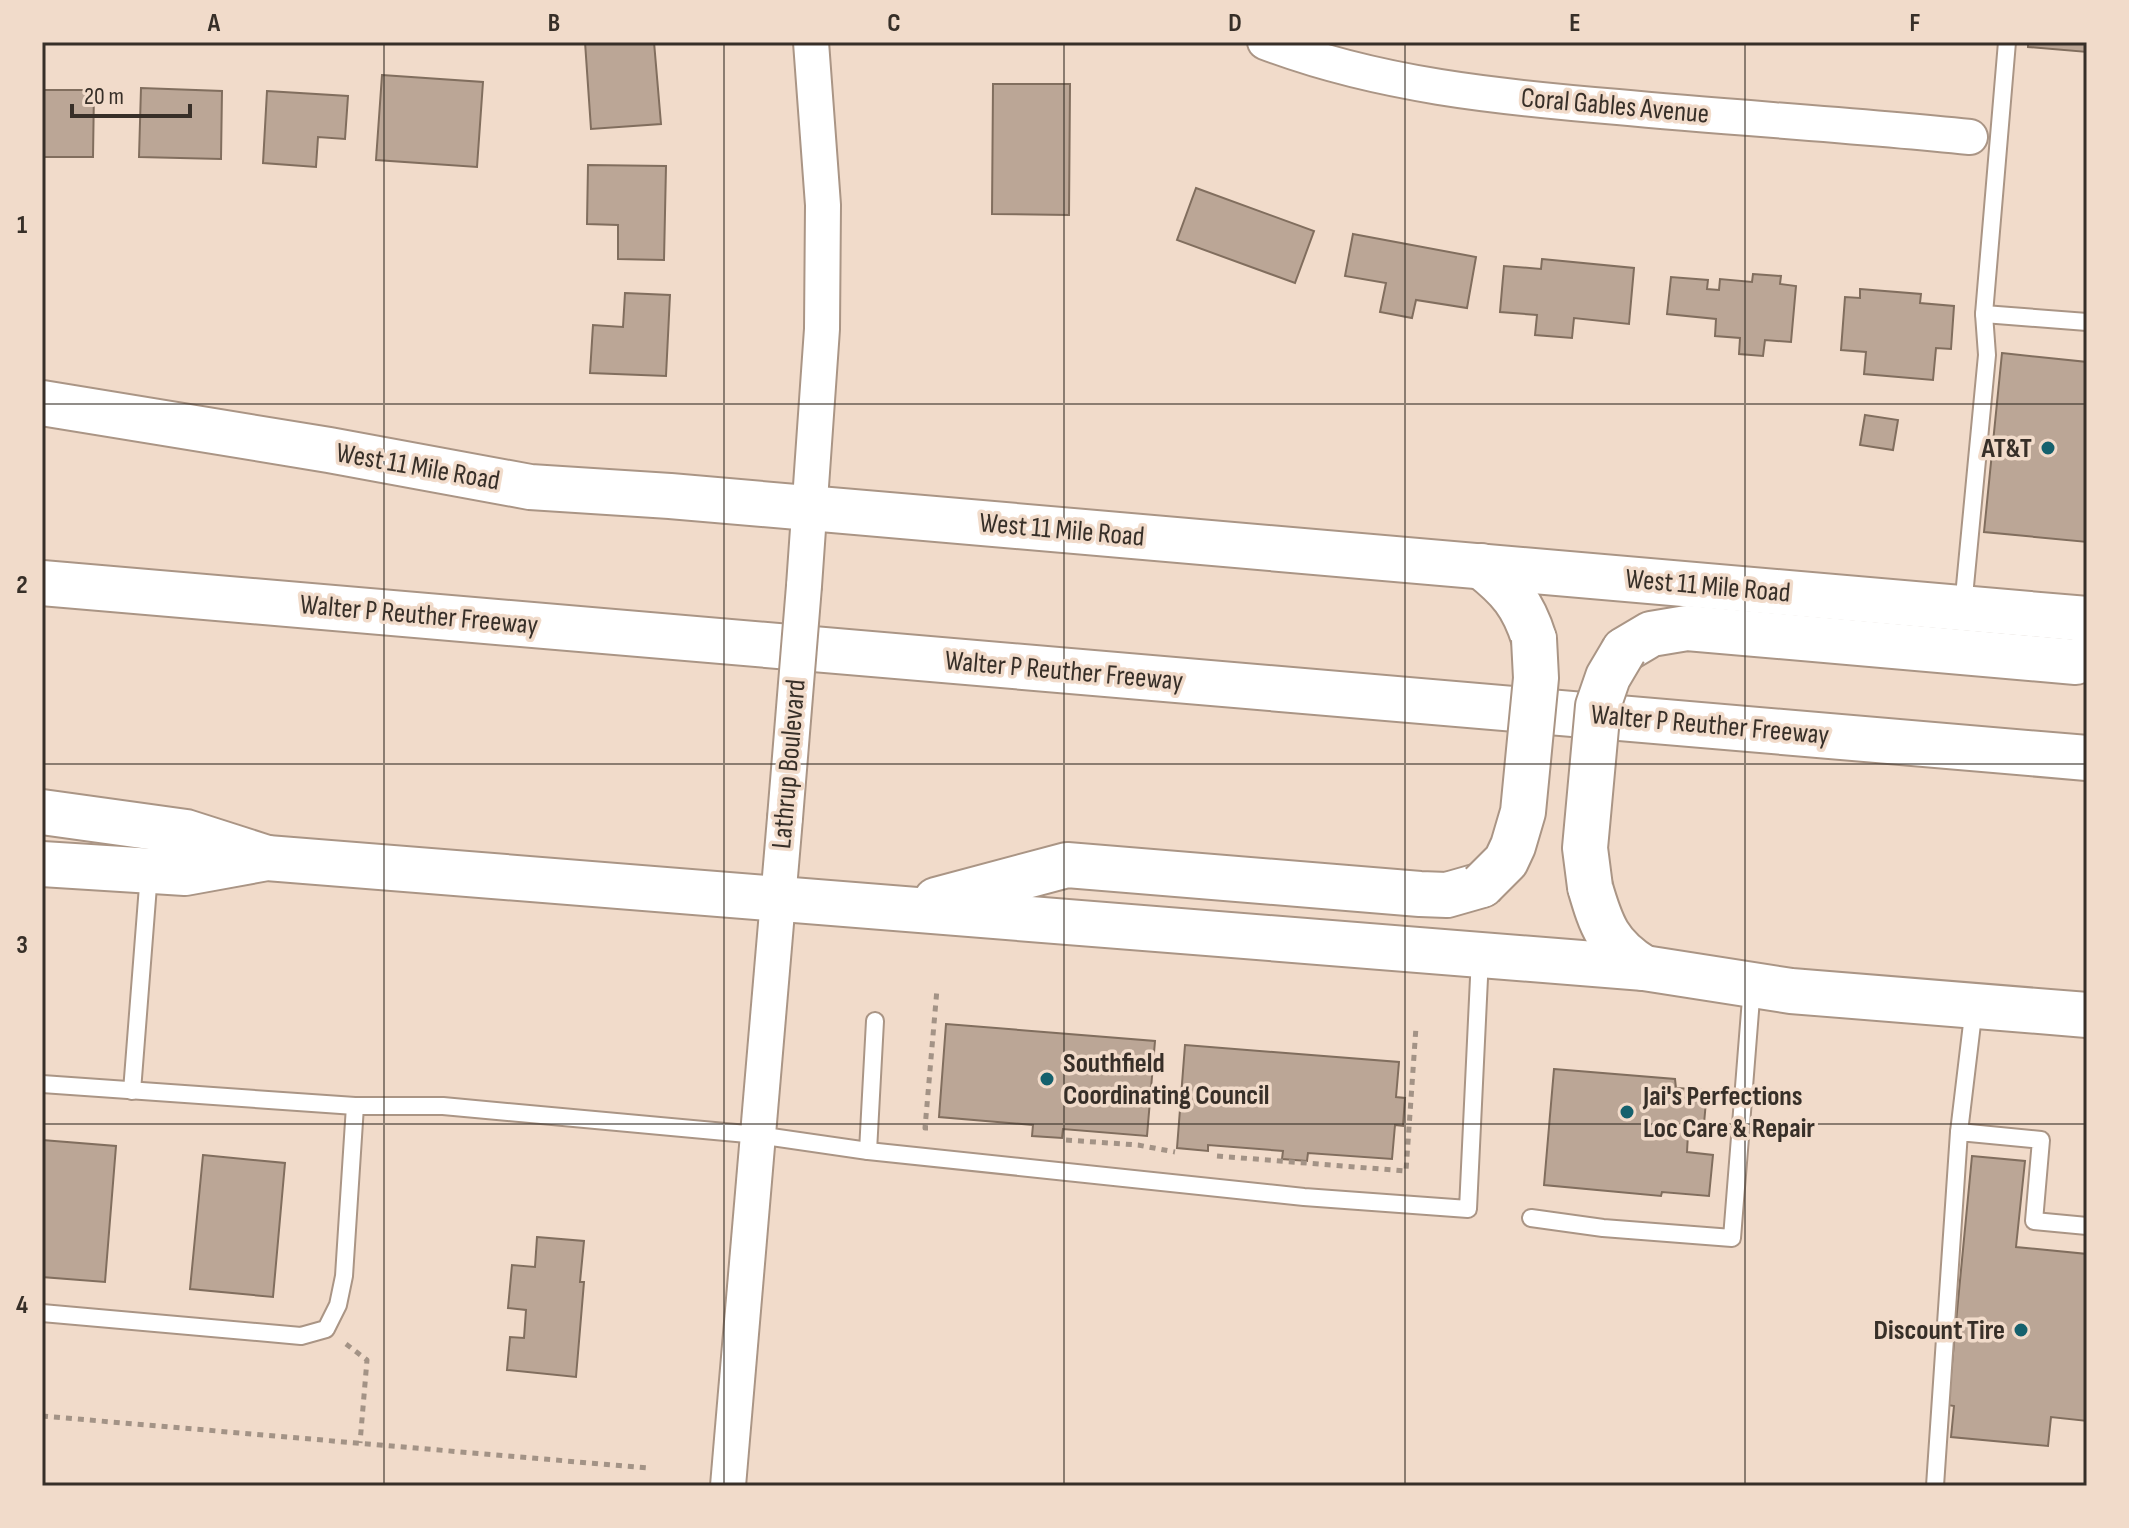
<svg xmlns="http://www.w3.org/2000/svg" width="2129" height="1528" font-family="'Sofia Sans Condensed',sans-serif">
<rect width="100%" height="100%" fill="#f1dbca"/>
<g fill="#bba696" stroke="#816e5e" stroke-width="2">
<path d="M585,42H654L661,124L591,129Z"/>
<path d="M2028,42H2087V52L2028,47Z"/>
<path d="M382,75L483,82L477,167L376,160Z"/>
<path d="M993,84H1070L1069,215L992,214Z"/>
<path d="M141,88L222,91L221,159L139,157Z"/>
<path d="M42,90H94L93,157H42Z"/>
<path d="M267,91L348,96L345,139L318,137L316,167L263,163Z"/>
<path d="M588,165L666,166L664,260L618,259V225L587,224Z"/>
<path d="M1196,188L1314,231L1295,283L1177,240Z"/>
<path d="M1353,234L1476,257L1467,308L1416,300L1412,318L1380,312L1386,283L1345,276Z"/>
<path d="M1542,259L1634,268L1629,324L1574,318L1572,338L1535,335L1537,315L1500,312L1504,266L1541,269Z"/>
<path d="M1753,274L1781,276L1780,284L1796,286L1791,342L1765,340L1763,356L1739,354L1740,338L1715,336L1716,319L1667,314L1671,277L1708,280L1707,289L1719,290L1720,279L1752,282Z"/>
<path d="M1860,289L1921,294L1920,303L1954,306L1951,349L1936,348L1933,380L1864,374L1866,352L1841,350L1845,297L1860,298Z"/>
<path d="M625,293L670,295L666,376L590,373L593,325L623,327Z"/>
<path d="M2002,353L2087,362V542L1984,532Z"/>
<path d="M1865,415L1898,420L1893,450L1860,445Z"/>
<path d="M946,1024L1155,1041L1147,1136L1063,1129L1062,1138L1032,1136L1033,1125L939,1117Z"/>
<path d="M1185,1045L1399,1062L1396,1097L1405,1098L1403,1126L1395,1125L1392,1159L1308,1153L1307,1161L1282,1159L1283,1151L1208,1145V1151L1177,1148Z"/>
<path d="M1554,1069L1675,1079L1676,1088L1707,1090L1703,1135L1688,1134L1687,1152L1713,1155L1709,1196L1662,1192L1661,1196L1544,1185Z"/>
<path d="M42,1140L116,1146L105,1282L42,1277Z"/>
<path d="M203,1155L285,1163L273,1297L190,1289Z"/>
<path d="M1972,1156L2025,1161L2016,1247L2087,1254V1421L2051,1417L2048,1446L1951,1437L1954,1406L1948,1405Z"/>
<path d="M537,1237L584,1241L580,1282H584L576,1377L507,1370L510,1337L524,1338L526,1310L508,1308L512,1265L535,1267Z"/>
</g>
<g fill="none" stroke-linecap="round" stroke-linejoin="round">
<defs>
<g id="service">
<path d="M1984,314L2007,42"/>
<path d="M1963,607L1987,355L1984,314L2087,322"/>
<path d="M42,1084L355,1106H443L758,1135L868,1151L1304,1197L1468,1209L1480,957"/>
<path d="M132,1091L149,873"/>
<path d="M1959,1132L1974,1007"/>
<path d="M868,1151L875,1021"/>
<path d="M1531,1218L1603,1228L1732,1238L1752,986"/>
<path d="M42,1313L301,1336L326,1329L338,1305L344,1276L355,1106"/>
<path d="M1935,1486L1959,1132L2041,1140L2034,1221L2087,1226"/>
</g>
<g id="minor">
<path d="M1265,42C1378,85 1498,97 1618,107C1735,118 1853,125 1970,137"/>
<path d="M804,586L822,329L823,205L811,42"/>
<path d="M728,1486L785,818"/>
</g>
<g id="secondary">
<path d="M42,403L329,450L530,487L670,496L2087,619"/>
<path d="M1481,566C1510,589 1523,604 1534,639"/>
<path d="M1624,650L1651,634L1687,628L2076,662L2087,657"/>
<path d="M42,864L185,873L267,858L1644,968L1791,991L2087,1015"/>
<path d="M1590,887C1601,925 1608,946 1644,968"/>
<path d="M936,900L1067,865L1420,894L1447,895L1482,885"/>
</g>
<g id="motorway">
<path d="M42,583L2087,758"/>
<path d="M42,812L186,832L267,858"/>
</g>
</defs>
<use href="#service" stroke="#aa9585" stroke-width="20"/>
<use href="#minor" stroke="#aa9585" stroke-width="38"/>
<use href="#secondary" stroke="#aa9585" stroke-width="48"/>
<use href="#motorway" stroke="#aa9585" stroke-width="48"/>
<g stroke="#a39386" stroke-width="5" stroke-dasharray="6 6" stroke-linecap="butt">
<path d="M928,1128H925L937,989"/>
<path d="M1066,1140L1138,1145L1175,1152"/>
<path d="M1217,1156L1406,1171L1416,1027"/>
<path d="M346,1344L367,1360L360,1443"/>
<path d="M42,1416L648,1468"/>
</g>
<use href="#service" stroke="#fff" stroke-width="16"/>
<use href="#minor" stroke="#fff" stroke-width="34"/>
<use href="#secondary" stroke="#fff" stroke-width="44"/>
<use href="#motorway" stroke="#fff" stroke-width="44"/>
<defs>
<path id="minor-bridge" d="M785,818L804,586"/>
<g id="secondary-bridge">
<path d="M1482,885L1506,861L1513,846L1523,812L1536,678L1534,639"/>
<path d="M1590,887L1585,848L1598,706L1608,677L1624,650"/>
</g>
</defs>
<use href="#minor-bridge" stroke="#aa9585" stroke-width="38" stroke-linecap="butt"/>
<use href="#secondary-bridge" stroke="#aa9585" stroke-width="48" stroke-linecap="butt"/>
<use href="#minor-bridge" stroke="#fff" stroke-width="34"/>
<use href="#secondary-bridge" stroke="#fff" stroke-width="44"/>
</g>
<path fill="none" stroke="#372f28" stroke-width="2" stroke-opacity="0.55" d="M384,42V1486M724,42V1486M1064,42V1486M1405,42V1486M1745,42V1486M42,404H2087M42,764H2087M42,1124H2087"/>
<g fill="#15616d" stroke="#f1dbca" stroke-width="3">
<circle cx="2048" cy="448" r="8"/>
<circle cx="1047" cy="1079" r="8"/>
<circle cx="1627" cy="1112" r="8"/>
<circle cx="2021" cy="1330" r="8"/>
</g>
<g text-anchor="middle" dominant-baseline="central" stroke-width="7" stroke-linejoin="round" paint-order="stroke">
<g font-size="28" fill="#372f28" stroke="#f1dbca">
<text transform="translate(1615 106) rotate(5)">Coral Gables Avenue</text>
<text transform="translate(418 467) rotate(10)">West 11 Mile Road</text>
<text transform="translate(1062 530) rotate(5)">West 11 Mile Road</text>
<text transform="translate(1708 586) rotate(5)">West 11 Mile Road</text>
<text transform="translate(419 615) rotate(5)">Walter P Reuther Freeway</text>
<text transform="translate(1064 671) rotate(5)">Walter P Reuther Freeway</text>
<text transform="translate(1710 725) rotate(5)">Walter P Reuther Freeway</text>
<text transform="translate(789 764) rotate(-85)">Lathrup Boulevard</text>
</g>
<g font-size="28" font-weight="bold" fill="#372f28" stroke="#f1dbca" text-anchor="end">
<text x="2032" y="448">AT&amp;T</text>
<text x="1063" y="1063" text-anchor="start">Southfield<tspan x="1063" dy="32">Coordinating Council</tspan></text>
<text x="1643" y="1096" text-anchor="start">Jai's Perfections<tspan x="1643" dy="32">Loc Care &amp; Repair</tspan></text>
<text x="2005" y="1330">Discount Tire</text>
</g>
</g>
<rect width="2129" height="1528" fill="none" stroke="#f1dbca" stroke-width="88"/>
<path d="M72 104v12h118v-12" fill="none" stroke="#372f28" stroke-width="4"/>
<text x="84" y="104" font-size="24" fill="#372f28" stroke="#f1dbca" stroke-width="6" paint-order="stroke">20 m</text>
<rect x="44" y="44" width="2041" height="1440" fill="none" stroke="#372f28" stroke-width="3"/>
<g font-size="26" text-anchor="middle" font-weight="bold" fill="#372f28">
<text x="214" y="31">A</text>
<text x="554" y="31">B</text>
<text x="894" y="31">C</text>
<text x="1235" y="31">D</text>
<text x="1575" y="31">E</text>
<text x="1915" y="31">F</text>
<text x="22" y="233">1</text>
<text x="22" y="593">2</text>
<text x="22" y="953">3</text>
<text x="22" y="1313">4</text>
</g>
</svg>
